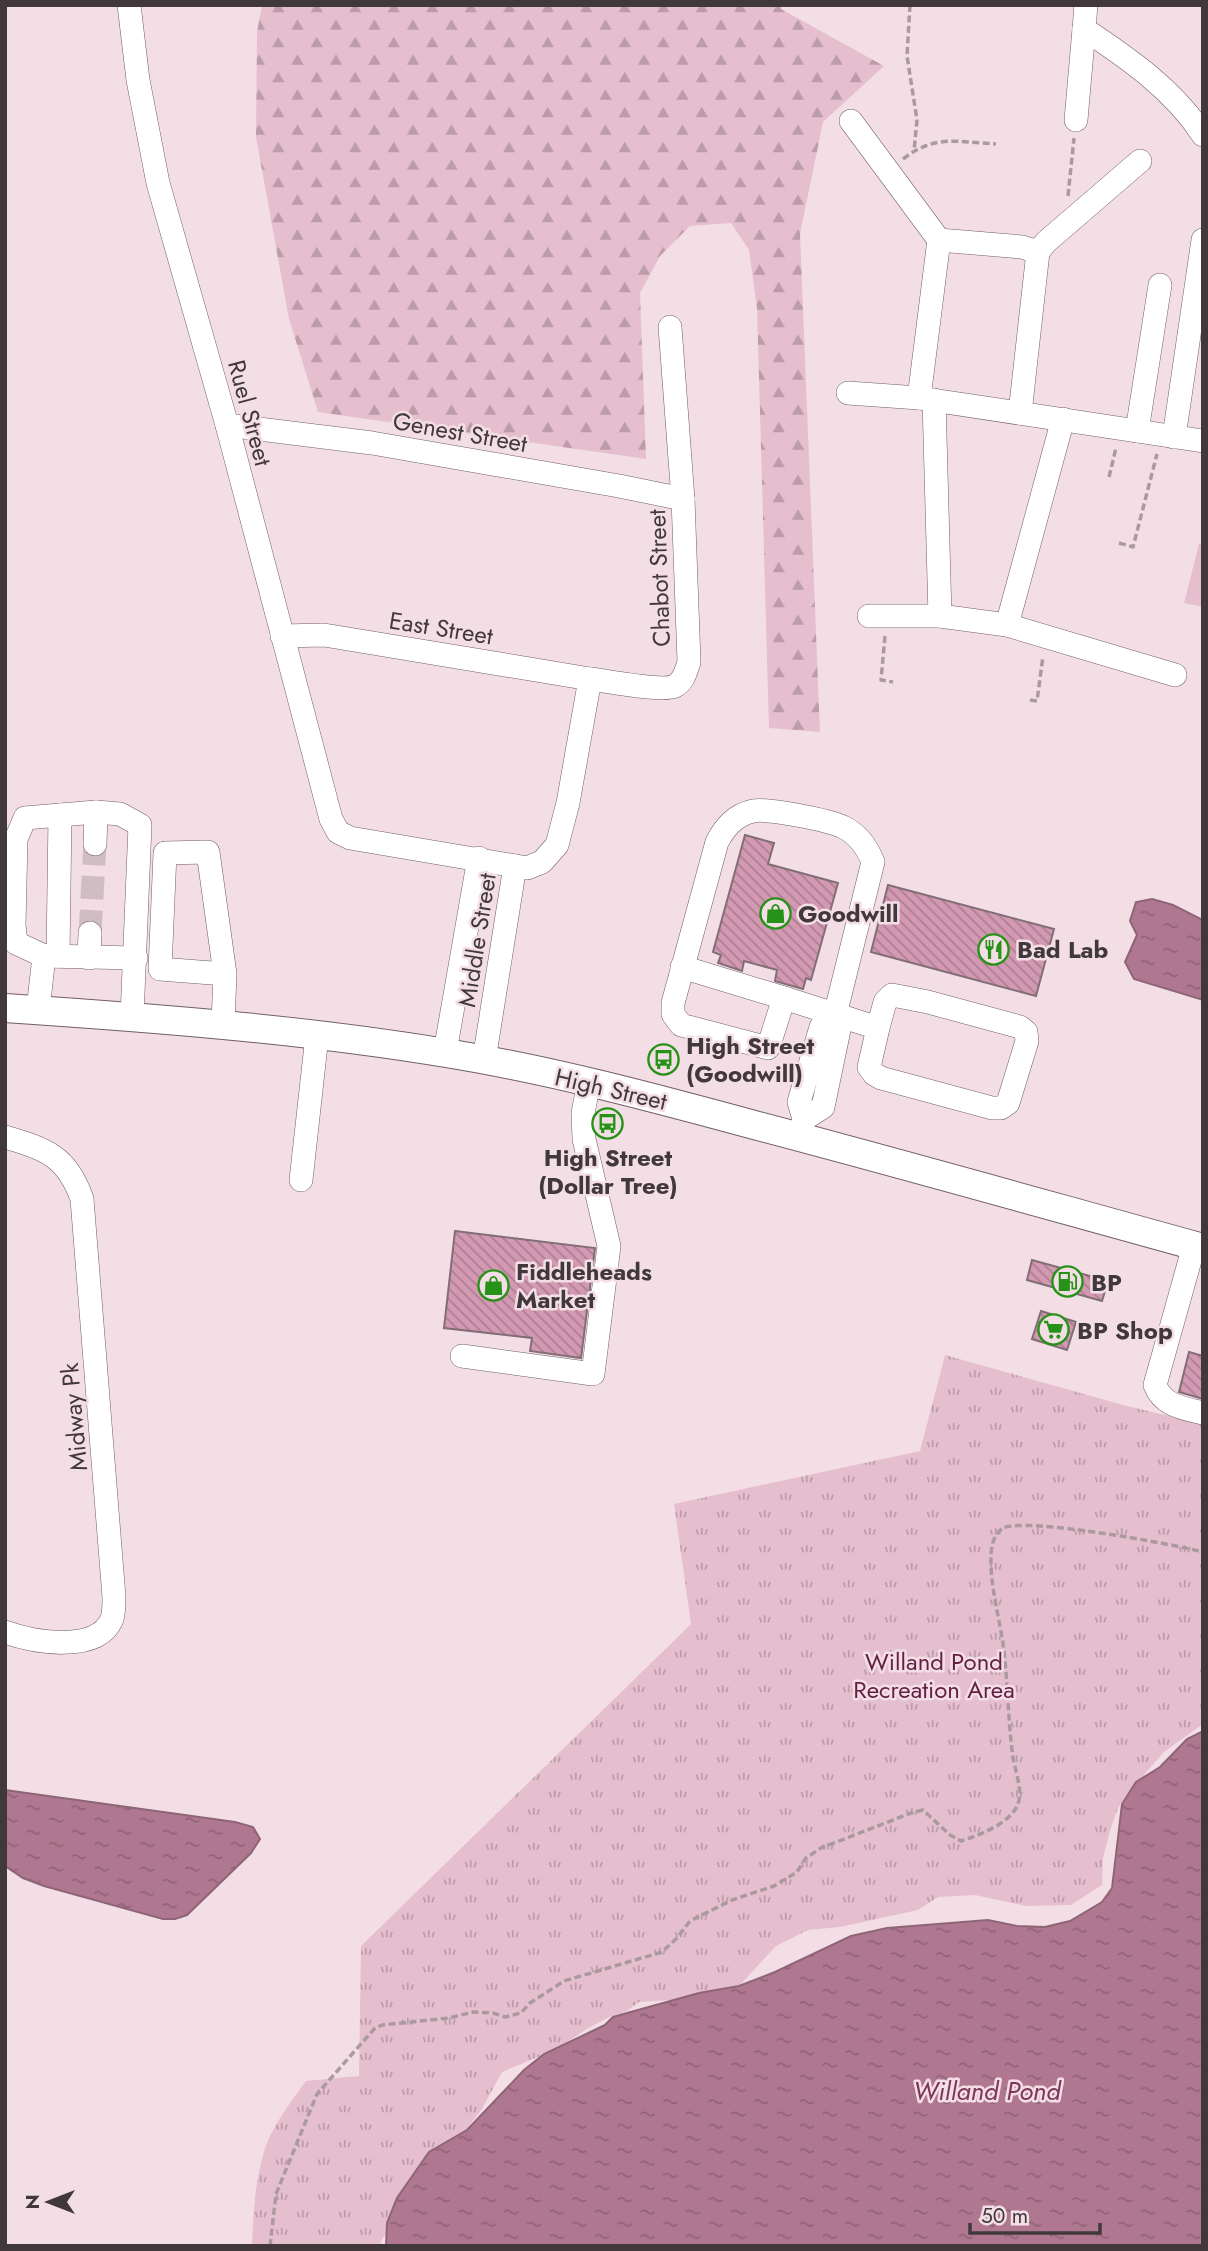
<svg xmlns="http://www.w3.org/2000/svg" width="1208" height="2251" font-family="Jost,sans-serif">
<defs>
<pattern id="forest-firs" width="22" height="20" patternUnits="userSpaceOnUse" patternTransform="scale(1.75)"><rect width="22" height="20" fill="#e6bfcf"/><path d="M5 1l3.5 6h-7zM16 11l3.5 6h-7z" fill="#bc9ca9"/></pattern>
<pattern id="park-tufts" width="24" height="20" patternUnits="userSpaceOnUse" patternTransform="scale(1.75)"><rect width="24" height="20" fill="#e6bfcf"/><path d="M3 7l-1-3M5 7V3M7 7l1-3M15 17l-1-3M17 17v-4M19 17l1-3" fill="none" stroke="#bc9ca9"/></pattern>
<pattern id="water-ripples" width="26" height="14" patternUnits="userSpaceOnUse" patternTransform="scale(1.75)"><rect width="26" height="14" fill="#b07890"/><path d="M2 4q2-2 4 0t4 0M15 11q2-2 4 0t4 0" fill="none" stroke="#916377"/></pattern>
<pattern id="building-back-hatch" width="6" height="6" patternUnits="userSpaceOnUse" patternTransform="scale(1.75)"><rect width="6" height="6" fill="#d399b2"/><path d="M-1 5l2 2M0 0l6 6M5-1l2 2" fill="none" stroke="#ad7e92"/></pattern>
</defs>
<rect width="100%" height="100%" fill="#f4dee6"/>
<path fill="#e6bfcf" d="M1199,544H1203V607L1184,603Z"/>
<path fill="url(#forest-firs)" d="M262,5H780L781,9L884,66L823,122L800,234L820,732L769,728L757,308L749,250L731,223L690,226L660,256L640,293L646,459L318,412L289,319L256,137L257,32Z"/>
<path fill="url(#park-tufts)" d="M945,1355L1127,1406L1203,1424V1724L1164,1752L1127,1794L1118,1808L1110,1831L1103,1858L1102,1885L1071,1905L1026,1906L975,1895L938,1897L918,1910L840,1927L808,1930L776,1946L741,1984L687,2002L670,2000L639,2002L627,2011L609,2017L585,2030L559,2048L502,2072L482,2109L382,2239L380,2246H252C253,2215 255,2182 264,2152C271,2128 291,2101 306,2081L359,2076L361,1946L691,1624L674,1504L920,1451Z"/>
<g fill="url(#water-ripples)" stroke="#8e6576" stroke-width="2">
<path d="M1152,899L1173,905L1203,920V1000L1134,979L1125,962L1137,935L1130,921L1136,902Z"/>
<path d="M1203,1731V2246H386L387,2223L397,2198L429,2152L467,2130L524,2070L544,2054L605,2025L613,2017L699,1993L739,1986L775,1972L851,1936L887,1928L988,1920L1017,1926L1045,1927L1070,1921L1102,1902L1112,1888L1122,1804L1136,1782L1160,1767L1187,1739Z"/>
<path d="M5,1790L235,1822L253,1827L260,1839L251,1853L187,1915L175,1919H163L44,1886L23,1878L5,1866Z"/>
</g>
<g fill="url(#building-back-hatch)" stroke="#826e76" stroke-width="2">
<path d="M745,835L774,843L768,864L838,883L811,980L806,978L803,989L775,981L777,970L744,961L742,971L718,963L721,955L713,952Z"/>
<path d="M888,885L1054,929L1036,996L871,952Z"/>
<path d="M455,1231L595,1248L581,1358L530,1351L532,1338L444,1328Z"/>
<path d="M1032,1260L1108,1281L1102,1301L1027,1280Z"/>
<path d="M1041,1311L1076,1322L1067,1350L1032,1339Z"/>
<path d="M1189,1352L1203,1356V1399L1179,1392Z"/>
</g>
<g fill="none" stroke-linecap="round" stroke-linejoin="round">
<path stroke="#d0bdc4" stroke-width="23" stroke-dasharray="23 11" stroke-linecap="butt" d="M90,933L95,844"/>
<defs>
<g id="minor">
<path d="M129,5L138,80L158,183L227,425L331,819L338,832L350,838L527,868L542,862L557,845L568,803L590,679C607,681 662,692 675,686C684,681 686,671 689,662L683,499L670,327"/>
<path d="M1086,5L1084,29C1128,58 1174,90 1203,135"/>
<path d="M1076,120L1084,29"/>
<path d="M851,121L939,240L1022,247L1038,252L1046,242L1140,161"/>
<path d="M848,393L919,398L1203,441"/>
<path d="M919,398L939,240"/>
<path d="M934,400L940,616"/>
<path d="M1020,413L1038,252"/>
<path d="M227,425L372,443L619,486L683,499"/>
<path d="M1137,431L1160,285"/>
<path d="M1174,437L1203,240"/>
<path d="M869,616H940L1007,625L1175,675"/>
<path d="M1007,625L1063,419"/>
<path d="M282,636L324,635L590,679"/>
<path d="M95,844L96,812"/>
<path d="M44,956L136,958"/>
<path d="M58,956L60,815"/>
<path d="M89,958L90,933"/>
<path d="M682,967L784,998"/>
<path d="M38,1010L44,956L16,943L14,925L16,839L25,818L96,812L120,814L140,825L132,1017"/>
<path d="M223,1024L225,974L208,852L165,853L160,969L225,974"/>
<path d="M445,1052L479,858"/>
<path d="M484,1060L515,866"/>
<path d="M804,1119L823,1107L839,1030L835,1015L873,862C867,847 858,834 843,827C829,820 767,808 753,811C735,815 725,827 717,842L673,1003V1014L681,1025L768,1048L784,998L878,1028L885,1002L892,995L928,1002L1020,1027L1026,1032L1027,1041L1008,1103L1001,1108H992L881,1078L874,1074L869,1067L878,1028"/>
<path d="M801,1131L804,1119L799,1102L821,1027L835,1015"/>
<path d="M5,1137C46,1149 67,1156 82,1199L114,1597C114,1605 114,1613 112,1619C97,1654 33,1642 5,1632"/>
<path d="M301,1180L317,1036"/>
<path d="M1194,1246L1155,1385C1163,1406 1183,1408 1203,1413"/>
<path d="M462,1356L593,1374L609,1246L584,1139L583,1113L589,1082"/>
</g>
<path id="major" d="M5,1008C153,1018 300,1029 446,1053C551,1070 655,1098 758,1126C906,1165 1054,1207 1203,1248"/>
</defs>
<use href="#minor" stroke="#715e66" stroke-width="24"/>
<use href="#major" stroke="#715e66" stroke-width="30"/>
<g stroke="#aa9aa0" stroke-width="3.5" stroke-dasharray="7 3.5" stroke-linecap="butt">
<path d="M910,5L907,56L917,120L914,151"/>
<path d="M903,159C935,134 958,142 996,144"/>
<path d="M1068,196L1074,138"/>
<path d="M1109,477L1116,448"/>
<path d="M1119,543L1133,547L1157,454"/>
<path d="M885,636L881,680L893,682"/>
<path d="M1030,700L1037,701L1043,656"/>
<path d="M270,2246L276,2194L317,2094L375,2028L382,2025L449,2018L473,2012L493,2013L505,2017L521,2013L530,2003L564,1981L662,1952L677,1938L690,1921L732,1900L774,1886L797,1872L806,1858L821,1848L911,1813L923,1810L950,1835L961,1841C980,1835 1011,1823 1018,1804C1023,1790 1015,1771 1013,1757C1008,1722 1008,1686 1004,1651C1000,1619 990,1588 991,1556C991,1547 994,1533 1003,1528C1025,1517 1173,1544 1203,1552"/>
</g>
<use href="#minor" stroke="#fff" stroke-width="23"/>
<use href="#major" stroke="#fff" stroke-width="28"/>
</g>
<defs>
<symbol id="shop-ring" viewBox="-11 -11 22 22"><circle r="9.5" fill="#f4dee6" stroke="#279218" stroke-width="1.5"/><path d="M-5-2.5h2.3a2.7 3.5 0 0 1 5.4 0H5L5.5 6h-11ZM-1.5-2.5h3a1.5 2.3 0 0 0-3 0Z" fill="#279218"/></symbol>
<symbol id="restaurant-ring" viewBox="-11 -11 22 22"><circle r="9.5" fill="#f4dee6" stroke="#279218" stroke-width="1.5"/><path d="M-5-6h1v4h1v-4h1v4h1v-4h1v5L-1.5 .5V6h-2V.5L-5-1ZM5-6V6H3V1.5H1.5Q1.5-4 5-6Z" fill="#279218"/></symbol>
<symbol id="bus-ring" viewBox="-11 -11 22 22"><circle r="9.5" fill="#f4dee6" stroke="#279218" stroke-width="1.5"/><path d="M-5-6H5V4H4V6H2V4H-2V6H-4V4H-5ZM-3.5-4V0h7V-4ZM-3.5 1.2v1.5H-2V1.2ZM2 1.2v1.5H3.5V1.2Z" fill="#279218"/></symbol>
<symbol id="fuel-ring" viewBox="-11 -11 22 22"><circle r="9.5" fill="#f4dee6" stroke="#279218" stroke-width="1.5"/><path d="M-5.5-6h7V0h2V4h1.3V-2.5L3-4.5l.8-.8L6-3V5H2.5V1h-1V6h-7ZM-4.2-4.7v3.2H.2V-4.7Z" fill="#279218"/></symbol>
<symbol id="supermarket-ring" viewBox="-11 -11 22 22"><circle r="9.5" fill="#f4dee6" stroke="#279218" stroke-width="1.5"/><path d="M-6-5.5h2.5l.6 2H6L4.5 2H-2.5L-4.4-4H-6ZM-1.5 3.2a1.3 1.3 0 1 0 .1 0ZM3 3.2a1.3 1.3 0 1 0 .1 0Z" fill="#279218"/></symbol>
</defs>
<g fill-rule="evenodd">
<use href="#shop-ring" x="758" y="896" width="35" height="35"/>
<use href="#restaurant-ring" x="976" y="932" width="35" height="35"/>
<use href="#bus-ring" x="646" y="1042" width="35" height="35"/>
<use href="#bus-ring" x="590" y="1106" width="35" height="35"/>
<use href="#fuel-ring" x="1050" y="1264" width="35" height="35"/>
<use href="#shop-ring" x="476" y="1268" width="35" height="35"/>
<use href="#supermarket-ring" x="1036" y="1312" width="35" height="35"/>
</g>
<g text-anchor="middle" dominant-baseline="central" stroke-width="5" stroke-linejoin="round" paint-order="stroke">
<g font-size="24" fill="#40383b" stroke="#f4dee6">
<text transform="translate(250 413) rotate(75)">Ruel Street</text>
<text transform="translate(460 432) rotate(10)">Genest Street</text>
<text transform="translate(659 578) rotate(-92)">Chabot Street</text>
<text transform="translate(441 628) rotate(9)">East Street</text>
<text transform="translate(477 940) rotate(-81)">Middle Street</text>
<text transform="translate(611 1089) rotate(13)">High Street</text>
<text transform="translate(74 1417) rotate(-95)">Midway Pk</text>
</g>
<g font-size="24" font-weight="bold" fill="#40383b" stroke="#f4dee6" text-anchor="start">
<text x="798" y="913">Goodwill</text>
<text x="1017" y="949">Bad Lab</text>
<text x="686" y="1045">High Street<tspan x="686" dy="28">(Goodwill)</tspan></text>
<text x="608" y="1157" text-anchor="middle">High Street<tspan x="608" dy="28">(Dollar Tree)</tspan></text>
<text x="516" y="1271">Fiddleheads<tspan x="516" dy="28">Market</tspan></text>
<text x="1091" y="1282">BP</text>
<text x="1077" y="1330">BP Shop</text>
</g>
<g font-size="24" fill="#631f43" stroke="#f4dee6">
<text x="934" y="1661">Willand Pond<tspan x="934" dy="28">Recreation Area</tspan></text>
</g>
<g font-size="26" font-style="italic" fill="#7d3659" stroke="#f4dee6">
<text x="987" y="2091">Willand Pond</text>
</g>
</g>
<rect width="1208" height="2251" fill="none" stroke="#40383b" stroke-width="14"/>
<g transform="translate(49 2202) rotate(270)" stroke="#f4dee6" stroke-width="5" paint-order="stroke">
<path d="M0-5L12 26L0 18L-12 26Z" fill="#40383b"/>
<text y="-10" font-size="19" font-weight="bold" text-anchor="middle" fill="#40383b">N</text>
</g>
<path d="M970 2223v10h130v-10" fill="none" stroke="#40383b" stroke-width="3.5"/>
<text x="981" y="2223" font-size="21" fill="#40383b" stroke="#f4dee6" stroke-width="5" paint-order="stroke">50 m</text>
</svg>
